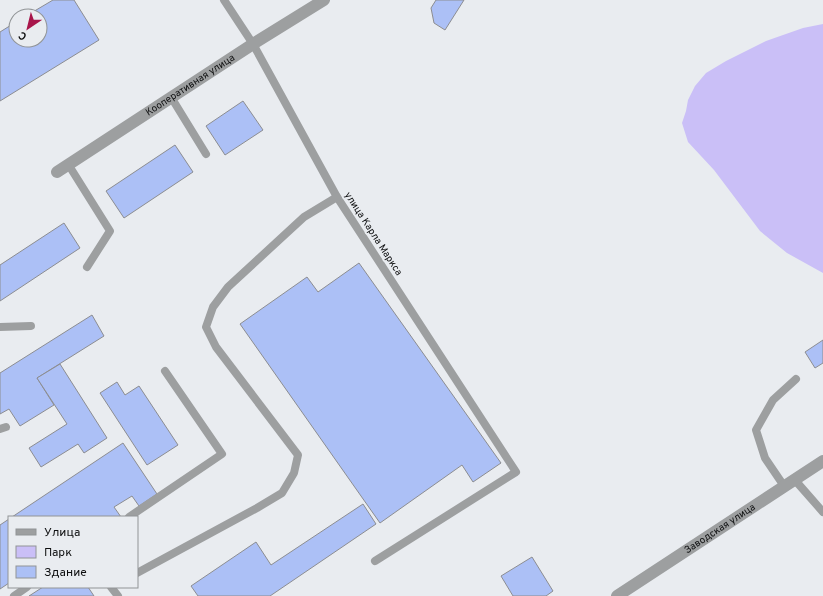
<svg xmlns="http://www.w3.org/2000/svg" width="823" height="596" font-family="Overpass,sans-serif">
<rect width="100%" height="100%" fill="#e9ecf0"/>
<path fill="#cabff7" d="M823,24V273L787,253L760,231L714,170L688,142L682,123L686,111L688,100L695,86L706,73L726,61L766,41L803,28Z"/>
<g fill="#acc0f6" stroke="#8c8d91">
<path d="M53,0H74L99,40L0,101V32L16,22V40H40V16H26Z"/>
<path d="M436,0H464L445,30L434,23L431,8Z"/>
<path d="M243,101L263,130L225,155L206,126Z"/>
<path d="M175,145L193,172L124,218L106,191Z"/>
<path d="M64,223L80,248L0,301V265Z"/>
<path d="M359,263L501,463L473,482L462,465L380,523L240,324L307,277L318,292Z"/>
<path d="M92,315L104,336L37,378L54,405L20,426L9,409L0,414V373Z"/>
<path d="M823,340V363L815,368L805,352Z"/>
<path d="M60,364L107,438L84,453L78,444L41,467L29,448L67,424L37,378Z"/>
<path d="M117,382L125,395L139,386L178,445L147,465L100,393Z"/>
<path d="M123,443L157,494L139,506L132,496L114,507L121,517H12Z"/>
<path d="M363,504L376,524L270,596H198L191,586L256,542L271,565Z"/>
<path d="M9,519V583L0,589V525Z"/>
<path d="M532,557L553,591L546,596H513L501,576Z"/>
<path d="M43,587H88L94,596H29Z"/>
</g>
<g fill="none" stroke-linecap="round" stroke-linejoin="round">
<g stroke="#9d9fa0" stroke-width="8">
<path d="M224,0L253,44L337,197L516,472L375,561"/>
<path d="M171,97L206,154"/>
<path d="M68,164L110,231L87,267"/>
<path d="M0,327L31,326"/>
<path d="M0,429L6,427"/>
<path d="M794,479L823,512"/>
<path d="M784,486L765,458L756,430L773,400L796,379"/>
<path d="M129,517L222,454L165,371"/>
<path d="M137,573L257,508L282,493L294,473L298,455L216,347L206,327L213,307L228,287L304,217L337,197"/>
<path d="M111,587L118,596"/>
<path d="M14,596L27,587"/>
</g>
<g stroke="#9d9fa0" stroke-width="12">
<path id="s1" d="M57,172L253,44L324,0"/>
<path id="s2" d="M617,596L823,461"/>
</g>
</g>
<g text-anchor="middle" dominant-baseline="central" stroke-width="3.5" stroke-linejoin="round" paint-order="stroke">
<g font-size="10" fill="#0e0f10" stroke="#e9ecf0">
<text stroke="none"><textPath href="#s1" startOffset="159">Кооперативная улица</textPath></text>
<text transform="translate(373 234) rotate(57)">улица Карла Маркса</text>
<text stroke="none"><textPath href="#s2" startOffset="123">Заводская улица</textPath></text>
</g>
</g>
<rect x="8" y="516" width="130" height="72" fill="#e9ecf0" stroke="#919496"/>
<rect x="16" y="529" width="20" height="6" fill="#9d9fa0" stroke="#919496"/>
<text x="44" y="536" font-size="12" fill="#0e0f10">Улица</text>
<rect x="16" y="546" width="20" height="12" fill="#cabff7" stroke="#919496"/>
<text x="44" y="556" font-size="12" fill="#0e0f10">Парк</text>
<rect x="16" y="566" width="20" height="12" fill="#acc0f6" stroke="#919496"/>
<text x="44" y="576" font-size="12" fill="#0e0f10">Здание</text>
<g transform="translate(28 28) rotate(215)"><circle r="19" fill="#e9ecf0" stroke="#919496"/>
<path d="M0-3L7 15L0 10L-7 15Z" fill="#a8154b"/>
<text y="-6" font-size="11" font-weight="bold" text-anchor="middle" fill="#0e0f10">С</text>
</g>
</svg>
